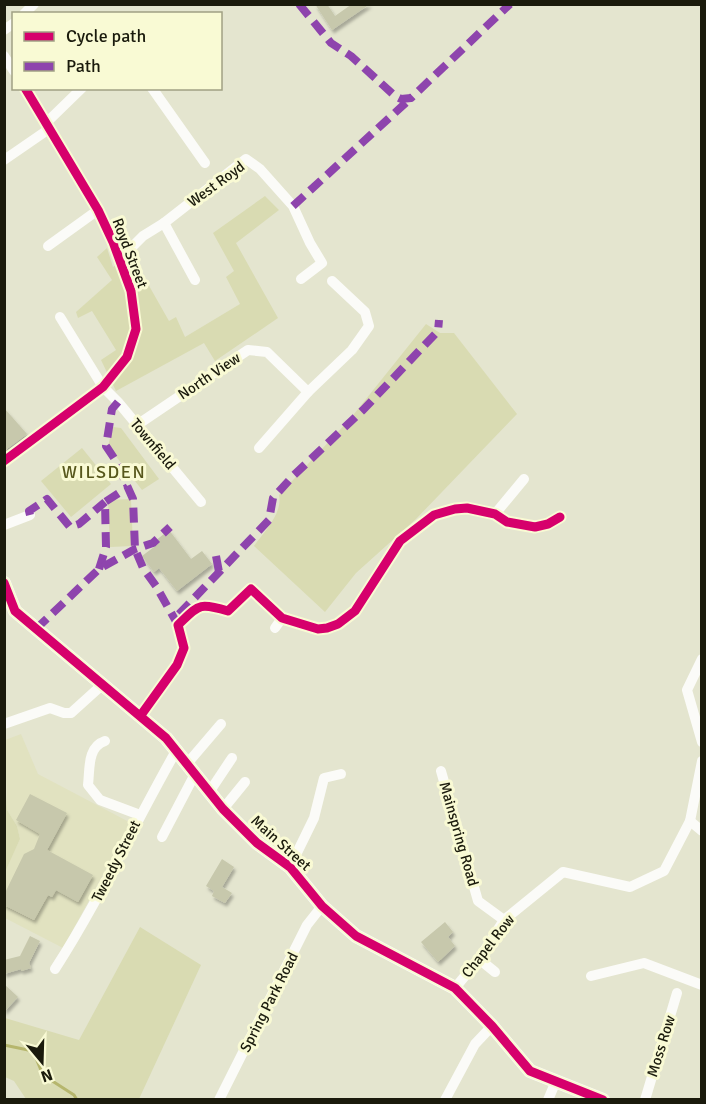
<svg xmlns="http://www.w3.org/2000/svg" width="706" height="1104" font-family="Signika,sans-serif">
<defs>
<filter id="shadow"><feDropShadow dx="2" dy="3.5" stdDeviation="1.5" flood-color="#0004"/></filter>
</defs>
<rect width="100%" height="100%" fill="#e4e5cf"/>
<path fill="#e1e2c0" d="M21,734L38,774L131,823L63,948L5,918L4,872L20,839L17,826L7,810L5,740Z"/>
<g fill="#d9dbb2">
<path d="M265,196L279,210L236,243L278,318L215,361L204,343L116,391L101,360L116,350L92,311L78,318L76,312L112,280L97,257L107,248L113,267L131,254L169,321L176,317L185,337L240,304L226,277L234,271L213,233Z"/>
<path d="M426,324L440,333H454L517,414L416,519L356,573L325,612L254,546C264,532 283,513 279,495L350,419Z"/>
<path d="M113,427L121,428L159,479L142,490L108,446Z"/>
<path d="M82,448L111,484L71,517L41,481Z"/>
<path d="M131,499L133,546L110,547L108,500Z"/>
<path d="M5,775L7,810L17,826L20,839L5,872Z"/>
<path d="M140,927L201,965L139,1099H26L14,1081L5,1077V1018L79,1040Z"/>
</g>
<g fill="none" stroke-linecap="round" stroke-linejoin="round">
<path stroke="#b6b66d" stroke-width="3" d="M4,1045L33,1051L43,1075L74,1095L77,1100"/>
</g>
<g fill="#c7c8ac" filter="url(#shadow)">
<path d="M315,4H327L335,16L352,4H370L332,30Z"/>
<path d="M4,408L27,434L4,451Z"/>
<path d="M169,530L191,559L202,551L212,564L177,591L159,568L154,572L142,556L158,544L155,541Z"/>
<path d="M30,794L67,813L47,850L93,875L78,902L56,890L52,897L48,895L34,920L4,905V895L24,854L34,849L40,834L16,820Z"/>
<path d="M222,859L234,867L222,887L232,893L225,903L212,896L214,891L206,886Z"/>
<path d="M445,922L453,932L448,937L455,946L438,962L421,942Z"/>
<path d="M30,936L40,941L29,963L31,968L21,971V969L4,974V960L20,956Z"/>
<path d="M4,984L18,997L4,1012Z"/>
</g>
<g fill="none" stroke-linecap="round" stroke-linejoin="round">
<g stroke="#fbfbf8" stroke-width="10">
<path d="M24,14L34,4"/>
<path d="M4,30L14,23"/>
<path d="M4,56L14,71"/>
<path d="M152,88L205,163"/>
<path d="M46,123L82,88"/>
<path d="M4,160L49,129"/>
<path d="M164,223L195,280"/>
<path d="M48,246L98,210"/>
<path d="M120,259L143,236L164,223L246,159L260,169L293,206L310,243L322,263L301,279"/>
<path d="M60,317L103,387L118,402L201,502"/>
<path d="M137,425L248,350L267,352L308,392"/>
<path d="M259,448L308,392L352,350L369,326L365,312L332,281"/>
<path d="M4,461L103,387L127,357L136,329L131,291L113,242L98,210L25,88"/>
<path d="M495,514L524,479"/>
<path d="M4,525L30,515"/>
<path d="M275,628L282,618"/>
<path d="M702,659L687,690L702,742"/>
<path d="M141,715L177,665L184,648L178,625C199,605 198,602 228,611L251,589L282,618L318,629L327,628L338,624L355,611L400,541L434,515L455,509L467,508L495,514L507,522L535,527L548,524L560,517"/>
<path d="M4,724L50,708L64,713H71L102,685"/>
<path d="M105,741C87,747 90,769 88,785L100,800L140,815"/>
<path d="M186,765L221,724"/>
<path d="M441,771L478,901L504,920"/>
<path d="M210,791L232,758"/>
<path d="M223,809L245,782"/>
<path d="M690,821L702,831"/>
<path d="M162,837L195,774"/>
<path d="M290,867L314,818L324,778L341,774"/>
<path d="M479,959L495,972"/>
<path d="M55,969C100,899 135,823 176,751"/>
<path d="M591,976L644,963L702,985"/>
<path d="M455,988L479,959L504,920L563,872L630,887L664,871L690,821L702,761"/>
<path d="M219,1100L307,925L322,906"/>
<path d="M445,1100L475,1044L492,1026"/>
<path d="M548,1100L556,1081"/>
<path d="M645,1100L677,993"/>
</g>
<path stroke="#fbfbf8" stroke-width="14" d="M4,583L15,611L166,738L223,809L257,843L290,867L322,906L356,936L455,988L492,1026L530,1071L603,1100"/>
<g stroke="#8e44ad" stroke-width="8" stroke-dasharray="15 8" stroke-linecap="butt">
<path d="M299,4L331,43L351,56L395,96L401,99L411,98L510,4"/>
<path d="M293,206L411,98"/>
<path d="M118,402L112,409L106,446L116,461L133,499L135,549L143,568L156,586L178,625"/>
<path d="M30,515L29,511L47,499L70,527L79,524L105,502"/>
<path d="M216,556L219,572"/>
<path d="M99,569L106,547L105,502L128,487"/>
<path d="M179,614L269,520L273,498L294,475L363,410L438,331L439,320"/>
<path d="M36,629L99,569L135,549L153,543L170,527"/>
</g>
<defs>
<g id="cycleway">
<path d="M4,461L103,387L127,357L136,329L131,291L113,242L98,210L25,88"/>
<path d="M4,583L15,611L166,738L223,809L257,843L290,867L322,906L356,936L455,988L492,1026L530,1071L603,1100"/>
<path d="M141,715L177,665L184,648L178,625C199,605 198,602 228,611L251,589L282,618L318,629L327,628L338,624L355,611L400,541L434,515L455,509L467,508L495,514L507,522L535,527L548,524L560,517"/>
</g>
</defs>
<use href="#cycleway" stroke="#f9fad4" stroke-width="13"/>
<use href="#cycleway" stroke="#d6006c" stroke-width="9"/>
</g>
<g text-anchor="middle" dominant-baseline="central" stroke-width="6" stroke-linejoin="round" paint-order="stroke">
<g font-size="15" fill="#1a1a0c" stroke="#f9fad4">
<text transform="translate(216 184) rotate(-36)">West Royd</text>
<text transform="translate(130 253) rotate(69)">Royd Street</text>
<text transform="translate(209 376) rotate(-34)">North View</text>
<text transform="translate(153 444) rotate(50)">Townfield</text>
<text transform="translate(459 834) rotate(74)">Mainspring Road</text>
<text transform="translate(281 843) rotate(42)">Main Street</text>
<text transform="translate(116 861) rotate(-63)">Tweedy Street</text>
<text transform="translate(488 946) rotate(-52)">Chapel Row</text>
<text transform="translate(269 1002) rotate(-63)">Spring Park Road</text>
<text transform="translate(661 1046) rotate(-73)">Moss Row</text>
</g>
<g font-size="18" letter-spacing="1.5" fill="#57571c" stroke="#f9fad4">
<text x="104" y="472">WILSDEN</text>
</g>
</g>
<rect width="706" height="1104" fill="none" stroke="#1a1a0c" stroke-width="12"/>
<rect x="12" y="12" width="210" height="78" fill="#f9fad4" stroke="#a0a084" stroke-width="1.5"/>
<rect x="24" y="32" width="30" height="9" fill="#d6006c" stroke="#a0a084" stroke-width="1.5"/>
<text x="66" y="42" font-size="18" fill="#1a1a0c">Cycle path</text>
<rect x="24" y="62" width="30" height="9" fill="#8e44ad" stroke="#a0a084" stroke-width="1.5"/>
<text x="66" y="72" font-size="18" fill="#1a1a0c">Path</text>
<g transform="translate(42 1062) rotate(161)" stroke="#f9fad4" stroke-width="4.5" paint-order="stroke">
<path d="M0-4.5L10 22L0 15L-10 22Z" fill="#1a1a0c"/>
<text y="-9" font-size="16" font-weight="bold" text-anchor="middle" fill="#1a1a0c">N</text>
</g>
</svg>
